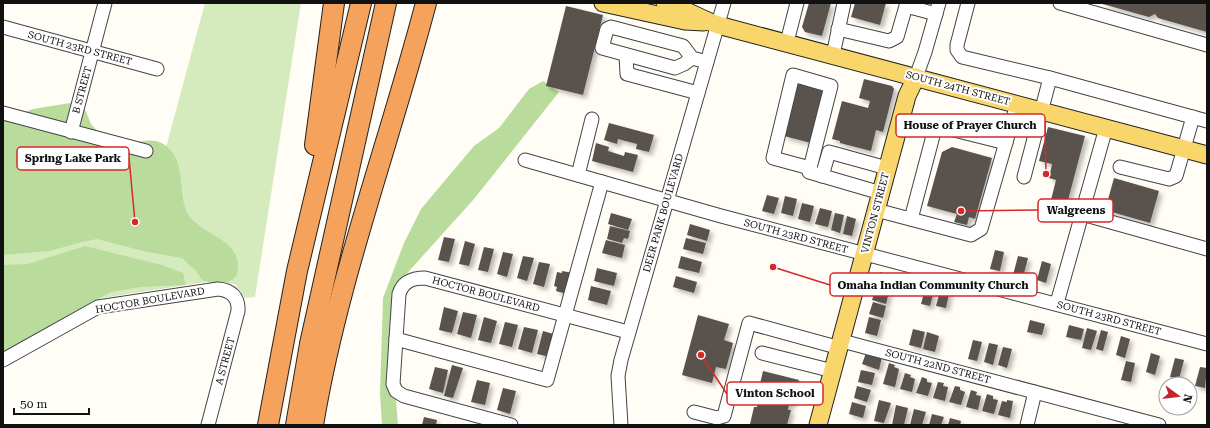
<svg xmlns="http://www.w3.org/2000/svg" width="1210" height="428" font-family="'Roboto Serif',serif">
<defs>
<filter id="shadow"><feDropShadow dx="3.5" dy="3.5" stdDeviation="2" flood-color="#0004"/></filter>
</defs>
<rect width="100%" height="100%" fill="#fffdf5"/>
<path fill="#d5ebbd" d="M205,3H301L255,297L245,298L235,284L213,281L95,299L3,350V120L162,162Z"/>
<g fill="#b9dc9c">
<path d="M543,81L559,92L474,199L401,280L391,333L398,425H382L380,393L383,298L404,243L421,209L474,146L499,128L529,89Z"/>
<path d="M70,103L84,107L91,124L100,134L119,147C134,144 152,135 165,145C186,160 178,189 186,210C197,236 237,235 238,266C238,271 237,276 233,279C225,285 212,283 203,281L195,270L182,258L147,252L97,239L82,242L50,251L3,255V116L20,114L33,109Z"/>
<path d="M85,246L162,265L183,273L186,285L141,287L111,292L3,354V265L28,264Z"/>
</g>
<g fill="#5a524d" filter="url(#shadow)">
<path d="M809,3H831L822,36L805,32L802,27Z"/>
<path d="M855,3H886L880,25L851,17Z"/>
<path d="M1099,3H1207V32L1158,18L1155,14L1149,17Z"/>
<path d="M566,6L603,15L583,95L546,86Z"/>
<path d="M864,79L892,86L894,89L883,132L876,130L871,151L840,143V141L832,139L842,101L868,108L870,101L859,98Z"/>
<path d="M798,84L825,91L811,143L784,136Z"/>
<path d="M609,123L654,135L649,152L636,149L637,144L618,139L617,144L604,140Z"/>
<path d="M1048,127L1085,136L1067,204L1051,200L1056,180L1049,178L1052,164L1039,161Z"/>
<path d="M596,143L609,147L608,151L624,156L625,152L638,155L633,172L592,161Z"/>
<path d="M952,147L992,158L975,219L969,217L967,225L954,222L957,214L927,206L942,152Z"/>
<path d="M1114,178L1159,191L1150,223L1105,210Z"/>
<path d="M767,195L779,198L774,214L762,211Z"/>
<path d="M785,196L797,199L793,216L781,213Z"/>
<path d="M802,203L814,206L810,222L798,219Z"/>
<path d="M820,208L832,211L828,227L815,224Z"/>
<path d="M611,213L632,219L628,230L608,224Z"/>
<path d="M835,213L844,215L840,233L831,230Z"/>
<path d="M847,216L856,219L852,236L843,234Z"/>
<path d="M690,224L710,230L707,241L687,235Z"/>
<path d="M610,226L630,231L628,239L624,238L622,243L607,239Z"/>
<path d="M444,237L455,239L449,262L438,260Z"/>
<path d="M686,238L706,243L703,254L683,249Z"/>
<path d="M606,240L625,245L622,258L602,253Z"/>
<path d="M465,241L475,244L469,266L459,264Z"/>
<path d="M484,247L494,249L488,272L478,270Z"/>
<path d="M995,250L1004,252L1000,271L990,269Z"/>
<path d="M503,252L513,254L507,277L497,274Z"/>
<path d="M523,256L534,258L527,281L517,278Z"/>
<path d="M681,256L702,262L699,273L678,268Z"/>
<path d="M1018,256L1028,258L1023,277L1013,275Z"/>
<path d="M1042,261L1051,264L1046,283L1037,280Z"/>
<path d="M539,262L550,264L544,287L533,284Z"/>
<path d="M597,268L617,273L614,286L594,281Z"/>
<path d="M562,271L573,273L567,294L556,291L557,287L554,286L557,272L562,273Z"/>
<path d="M880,272L893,276L890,288L876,284Z"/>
<path d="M676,276L697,282L694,293L673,287Z"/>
<path d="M926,285L935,287L930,306L921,304Z"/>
<path d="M591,286L611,291L607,305L588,300Z"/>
<path d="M941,287L950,289L946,308L936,306Z"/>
<path d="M876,288L889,292L886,304L872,300Z"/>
<path d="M873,302L886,306L883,318L869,314Z"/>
<path d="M444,307L458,311L452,333L439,330Z"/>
<path d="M463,312L477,315L471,338L457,334Z"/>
<path d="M698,315L729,324L724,340L733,343L726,369L716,367L712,383L682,375Z"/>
<path d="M484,317L497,321L491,343L478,340Z"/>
<path d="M869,317L881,320L877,336L865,333Z"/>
<path d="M1030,320L1045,324L1042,335L1027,332Z"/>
<path d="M505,322L518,325L512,347L499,344Z"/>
<path d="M1069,325L1084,329L1081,340L1066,337Z"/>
<path d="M524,327L538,330L532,353L518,349Z"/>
<path d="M1087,328L1097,331L1091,350L1082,348Z"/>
<path d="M913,329L925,332L921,348L909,345Z"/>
<path d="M1101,330L1108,332L1103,351L1096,349Z"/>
<path d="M543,331L557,335L551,357L537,354Z"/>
<path d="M927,332L939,336L935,352L923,349Z"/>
<path d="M1121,336L1130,339L1125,358L1116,355Z"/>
<path d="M973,340L982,342L977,361L968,359Z"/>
<path d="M989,343L998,345L993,365L984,362Z"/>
<path d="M1003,347L1012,349L1007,368L998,365Z"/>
<path d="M866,353L882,357L879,370L862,364Z"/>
<path d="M1151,353L1160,356L1155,375L1146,372Z"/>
<path d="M1175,358L1184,360L1179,379L1170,377Z"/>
<path d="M1126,361L1135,363L1131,382L1121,380Z"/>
<path d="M889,363L895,365L894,367L899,369L895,387L883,384Z"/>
<path d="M452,365L463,368L453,398L444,396Z"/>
<path d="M435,367L448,370L443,393L429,389Z"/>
<path d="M1200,367L1207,368L1205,388L1195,386Z"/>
<path d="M861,370L875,373L872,385L858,382Z"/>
<path d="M763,371L799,380L792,405L789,404L788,410H791L787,425L750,424L754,407H757L758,402L756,401Z"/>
<path d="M905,373L911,375L910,377L915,379L912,392L900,389Z"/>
<path d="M922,377L927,379V382L932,383L928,396L916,393Z"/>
<path d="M477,380L490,383L485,405L471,402Z"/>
<path d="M938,382L944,383L943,386L948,387L945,401L933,398Z"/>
<path d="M857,386L871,390L867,402L854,398Z"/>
<path d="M955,386L960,387V390L965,392L961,405L949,402Z"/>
<path d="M503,388L516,391L510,414L497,410Z"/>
<path d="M971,390L977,392L976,395L981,396L978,410L966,407Z"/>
<path d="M987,394L993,396V399L998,400L994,414L982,411Z"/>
<path d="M879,400L891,403L884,423L874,421Z"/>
<path d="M1007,400L1013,401L1010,418L998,415L1002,401L1007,402Z"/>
<path d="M852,402L866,406L863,418L849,414Z"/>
<path d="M896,405L908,408L904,425H892Z"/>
<path d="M914,409L926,412L922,425H910Z"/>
<path d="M932,414L944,417L941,425H929Z"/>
<path d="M424,417L437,420L436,425H422Z"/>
<path d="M950,418L961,421L960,425H948Z"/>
</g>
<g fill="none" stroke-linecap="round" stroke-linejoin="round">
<defs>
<g id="minor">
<path d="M968,3L957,45V50L962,57L1050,78L1207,121"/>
<path d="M1060,3L1207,45"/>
<path d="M3,27L157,69"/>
<path d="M838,29L889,41L897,37L906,6L936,14"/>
<path d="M787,42L797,3"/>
<path d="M626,55L627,74L698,93"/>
<path d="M833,55L844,3"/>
<path d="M692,58L684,64L675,68L602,48L607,29L611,27L683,46L692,58L707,62"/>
<path d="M916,77L925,52L939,3"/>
<path d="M3,113L146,151"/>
<path d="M71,132L105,3"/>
<path d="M525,160L721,216L1207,344"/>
<path d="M1120,167L1169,179L1176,176L1193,117"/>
<path d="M810,168L773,158L793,75L831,86L810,168L809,172L881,193"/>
<path d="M578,175L592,119"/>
<path d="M822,176L829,152L887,168"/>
<path d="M1024,177L1050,78"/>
<path d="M1085,202L1106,128"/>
<path d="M876,210L971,235L981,229L1017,104"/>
<path d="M911,219L934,132L942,127L1006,143"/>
<path d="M1057,303L1082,214L1207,249"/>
<path d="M396,339L547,380L602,182"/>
<path d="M842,341L1159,425"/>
<path d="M762,353L833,371"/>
<path d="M3,360L98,307L218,289C231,290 239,297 238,311L208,425"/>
<path d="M694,412L717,418L724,416L749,323L840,348"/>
<path d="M511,425L404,396L396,391L393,384L399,294C403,281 413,278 425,278L628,332"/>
<path d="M621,425L618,376L621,360L724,3"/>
<path d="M1027,425L1035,392"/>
</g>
<g id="major">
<path d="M603,3L685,21L704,22"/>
<path d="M665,3C684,8 700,19 718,25L1207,155"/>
<path d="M818,425L907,96L916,77"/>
</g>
<g id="highway">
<path d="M315,145L334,3"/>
<path d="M268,425L297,271L361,3"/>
<path d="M296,425L310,344L386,3"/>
<path d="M313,425C337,281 389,144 426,3"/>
</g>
</defs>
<use href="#minor" stroke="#444" stroke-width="15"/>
<use href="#major" stroke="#222" stroke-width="19"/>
<use href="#highway" stroke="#222" stroke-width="22"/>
<use href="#minor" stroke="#fff" stroke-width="13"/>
<use href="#major" stroke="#f9d66b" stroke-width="17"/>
<use href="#highway" stroke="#f5a25d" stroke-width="20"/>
</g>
<g text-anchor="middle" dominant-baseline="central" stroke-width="4" stroke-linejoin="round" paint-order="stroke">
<g font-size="10" fill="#111" stroke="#fff">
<text transform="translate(80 48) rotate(15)">SOUTH 23RD STREET</text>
<text transform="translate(958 88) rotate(15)">SOUTH 24TH STREET</text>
<text transform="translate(82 90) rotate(-75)">B STREET</text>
<text transform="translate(663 213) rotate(-74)">DEER PARK BOULEVARD</text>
<text transform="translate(875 213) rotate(-75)">VINTON STREET</text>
<text transform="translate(796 236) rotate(15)">SOUTH 23RD STREET</text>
<text transform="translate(486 294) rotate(15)">HOCTOR BOULEVARD</text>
<text transform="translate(150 300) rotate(-10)">HOCTOR BOULEVARD</text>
<text transform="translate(1109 318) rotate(15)">SOUTH 23RD STREET</text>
<text transform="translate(225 361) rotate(-75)">A STREET</text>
<text transform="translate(938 366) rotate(15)">SOUTH 22ND STREET</text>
</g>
</g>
<path fill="none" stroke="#d62828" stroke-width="1.5" d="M1046 174L1045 125M135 222L129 158M961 211L1038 210M773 267L830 285M701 355L727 394"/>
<g fill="#d62828" stroke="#fff" stroke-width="1.5">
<circle cx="1046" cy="174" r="4"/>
<circle cx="135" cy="222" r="4"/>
<circle cx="961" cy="211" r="4"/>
<circle cx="773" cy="267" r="4"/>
<circle cx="701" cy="355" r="4"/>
</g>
<g fill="#fff" stroke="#d62828" stroke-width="1.5">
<rect x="896" y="114" width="149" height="23" rx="4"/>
<rect x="17" y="147" width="112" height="23" rx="4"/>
<rect x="1038" y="199" width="75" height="23" rx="4"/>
<rect x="830" y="273" width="207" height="23" rx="4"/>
<rect x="727" y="382" width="96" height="23" rx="4"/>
</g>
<g font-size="11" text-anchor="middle" font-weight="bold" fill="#111">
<text x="970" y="129">House of Prayer Church</text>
<text x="73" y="162">Spring Lake Park</text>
<text x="1076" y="214">Walgreens</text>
<text x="933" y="289">Omaha Indian Community Church</text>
<text x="775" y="397">Vinton School</text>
</g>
<rect width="1210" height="428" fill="none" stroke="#111111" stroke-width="8"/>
<g transform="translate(1178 396) rotate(105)"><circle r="19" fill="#ffffff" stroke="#a0a0a0"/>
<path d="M0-3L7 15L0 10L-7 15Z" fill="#c4262e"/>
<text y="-6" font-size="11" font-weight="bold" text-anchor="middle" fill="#111111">N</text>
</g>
<path d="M14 408v6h75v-6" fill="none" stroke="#111111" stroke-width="2"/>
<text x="20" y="408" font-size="12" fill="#111111" stroke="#ffffff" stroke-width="3" paint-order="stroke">50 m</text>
</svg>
